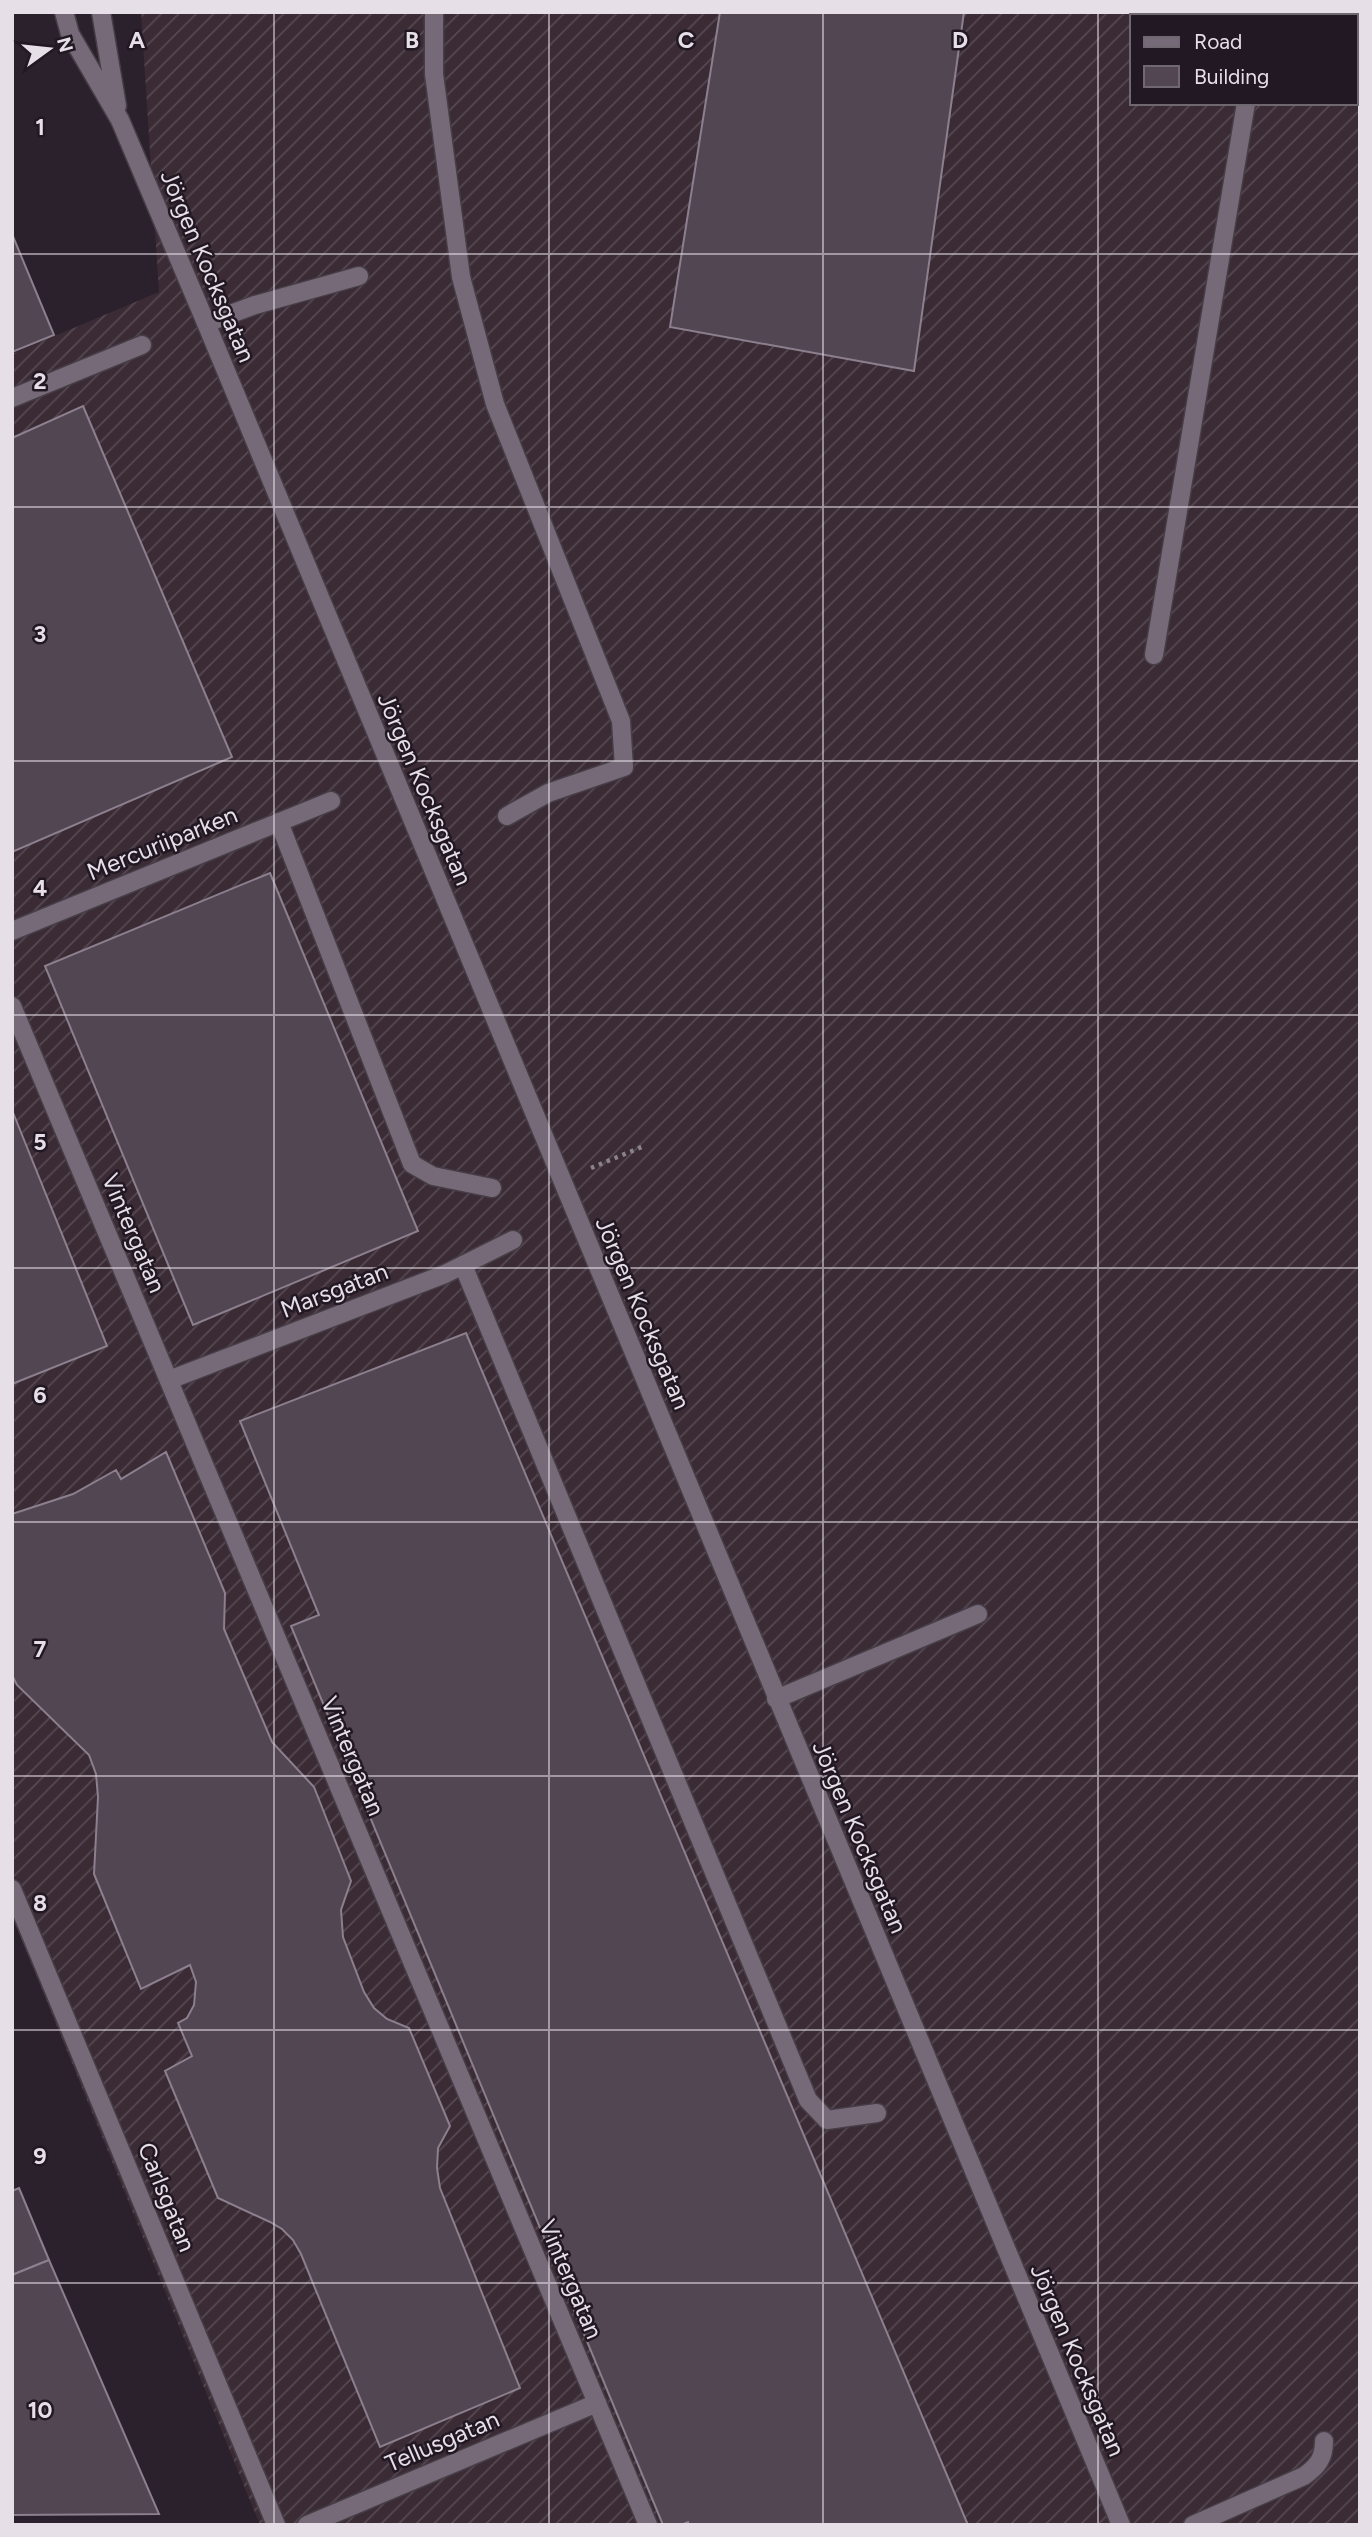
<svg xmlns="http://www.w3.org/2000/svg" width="1372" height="2537" font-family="Figtree,sans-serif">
<defs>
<pattern id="industrial-furrows" width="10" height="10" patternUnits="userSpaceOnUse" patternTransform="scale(1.75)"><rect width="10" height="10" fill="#3a2b35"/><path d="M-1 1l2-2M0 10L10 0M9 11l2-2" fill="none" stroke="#564952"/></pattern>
</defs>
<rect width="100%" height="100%" fill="#2b212d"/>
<path fill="url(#industrial-furrows)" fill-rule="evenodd" d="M141,12H1360V2525H260L12,1916V354L159,292ZM1132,16H1356V103H1132Z"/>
<g fill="#524653" stroke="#8c7f8e" stroke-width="2">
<path d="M720,12H964L914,371L670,327Z"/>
<path d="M12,234L54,335L12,352Z"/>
<path d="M83,406L232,757L12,852V438Z"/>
<path d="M270,873L418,1231L193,1325L45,966Z"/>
<path d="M12,1110L107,1346L12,1384Z"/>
<path d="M466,1333L968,2525H689L688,2522L681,2525H663L291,1626L319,1615L240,1421Z"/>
<path d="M166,1452L225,1593L224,1629L272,1742L314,1787L351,1881L341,1910L343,1937L364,1992L374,2008L387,2019L409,2028L450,2126L438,2148L437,2168L440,2188L520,2388L380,2447L301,2254L293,2240L282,2229L270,2222L218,2198L165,2071L192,2056L178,2023L187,2018L194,2005L196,1982L190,1965L141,1989L94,1874L98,1797L96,1774L89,1755L17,1685L12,1675V1514L73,1494L116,1470L121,1479Z"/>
<path d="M19,2188L49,2260L12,2275V2191Z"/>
<path d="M49,2260L159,2514L12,2515V2275Z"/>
</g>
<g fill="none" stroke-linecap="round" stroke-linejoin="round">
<defs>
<g id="service">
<path d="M434,12V74L461,277L495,404L621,721L624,767L548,793L507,816"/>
<path d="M1261,16V12"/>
<path d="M206,323L255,305L359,276"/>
<path d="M1154,655L1246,103"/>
<path d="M776,1699L978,1614"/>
<path d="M1193,2525L1304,2476C1318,2466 1324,2458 1324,2441"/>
</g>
<g id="minor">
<path d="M12,398L142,345"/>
<path d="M279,822L412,1164L433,1176L492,1188"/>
<path d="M12,931L331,801"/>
<path d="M12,1006L648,2525"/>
<path d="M463,1265L808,2100L827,2120L877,2113"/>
<path d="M169,1380L445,1274L513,1240"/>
<path d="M307,2525L597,2403"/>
</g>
<g id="tertiary">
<path d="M64,12L70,34L120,120L206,323L1121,2525"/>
<path d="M101,12L117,106"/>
<path d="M12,1889L276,2525"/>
</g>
</defs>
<use href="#service" stroke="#463e47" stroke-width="21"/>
<use href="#minor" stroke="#463e47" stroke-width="21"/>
<use href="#tertiary" stroke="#463e47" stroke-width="21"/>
<path stroke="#8a828c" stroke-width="4.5" stroke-dasharray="3.5 5" stroke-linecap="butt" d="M591,1168L644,1146"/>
<use href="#service" stroke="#766a78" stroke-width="18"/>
<use href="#minor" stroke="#766a78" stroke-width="18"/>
<use href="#tertiary" stroke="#766a78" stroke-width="18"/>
</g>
<path fill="none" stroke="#e6dfe7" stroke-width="2" stroke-opacity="0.55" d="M274,12V2525M549,12V2525M823,12V2525M1098,12V2525M12,254H1360M12,507H1360M12,761H1360M12,1015H1360M12,1268H1360M12,1522H1360M12,1776H1360M12,2030H1360M12,2283H1360"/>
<g text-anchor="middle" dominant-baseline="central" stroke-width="5" stroke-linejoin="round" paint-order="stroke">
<g font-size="24" fill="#e6dfe7" stroke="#211823">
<text transform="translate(208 266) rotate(67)">Jörgen Kocksgatan</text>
<text transform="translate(425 789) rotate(67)">Jörgen Kocksgatan</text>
<text transform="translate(162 843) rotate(-22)">Mercuriiparken</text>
<text transform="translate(134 1233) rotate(67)">Vintergatan</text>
<text transform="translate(334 1290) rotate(-21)">Marsgatan</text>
<text transform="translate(643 1313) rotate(67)">Jörgen Kocksgatan</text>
<text transform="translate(353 1756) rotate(67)">Vintergatan</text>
<text transform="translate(860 1837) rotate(67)">Jörgen Kocksgatan</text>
<text transform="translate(167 2197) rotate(68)">Carlsgatan</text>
<text transform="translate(571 2279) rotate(67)">Vintergatan</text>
<text transform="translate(1078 2360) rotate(67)">Jörgen Kocksgatan</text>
<text transform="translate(442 2441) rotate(-23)">Tellusgatan</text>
</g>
</g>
<g font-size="23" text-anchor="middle" font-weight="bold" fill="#e6dfe7" stroke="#211823" stroke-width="5" stroke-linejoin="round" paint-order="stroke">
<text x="137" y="48">A</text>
<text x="412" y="48">B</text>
<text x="686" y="48">C</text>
<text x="960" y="48">D</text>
<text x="40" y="135">1</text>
<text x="40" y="389">2</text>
<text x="40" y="642">3</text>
<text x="40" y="896">4</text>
<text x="40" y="1150">5</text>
<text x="40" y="1403">6</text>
<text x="40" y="1657">7</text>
<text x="40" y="1911">8</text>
<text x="40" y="2164">9</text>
<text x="40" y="2418">10</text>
</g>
<rect width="1372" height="2537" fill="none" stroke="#e6dfe7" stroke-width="28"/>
<rect x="1130" y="14" width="228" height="91" fill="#211823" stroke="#706871" stroke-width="2"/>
<rect x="1144" y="37" width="35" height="10" fill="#766a78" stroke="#706871" stroke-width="2"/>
<text x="1194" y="49" font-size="21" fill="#e6dfe7">Road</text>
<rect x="1144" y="66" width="35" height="21" fill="#524653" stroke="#706871" stroke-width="2"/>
<text x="1194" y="84" font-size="21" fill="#e6dfe7">Building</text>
<g transform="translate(49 49) rotate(75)" stroke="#211823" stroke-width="5" paint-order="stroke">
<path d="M0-5L12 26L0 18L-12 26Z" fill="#e6dfe7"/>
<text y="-10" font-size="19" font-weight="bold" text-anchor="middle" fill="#e6dfe7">N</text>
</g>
</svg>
